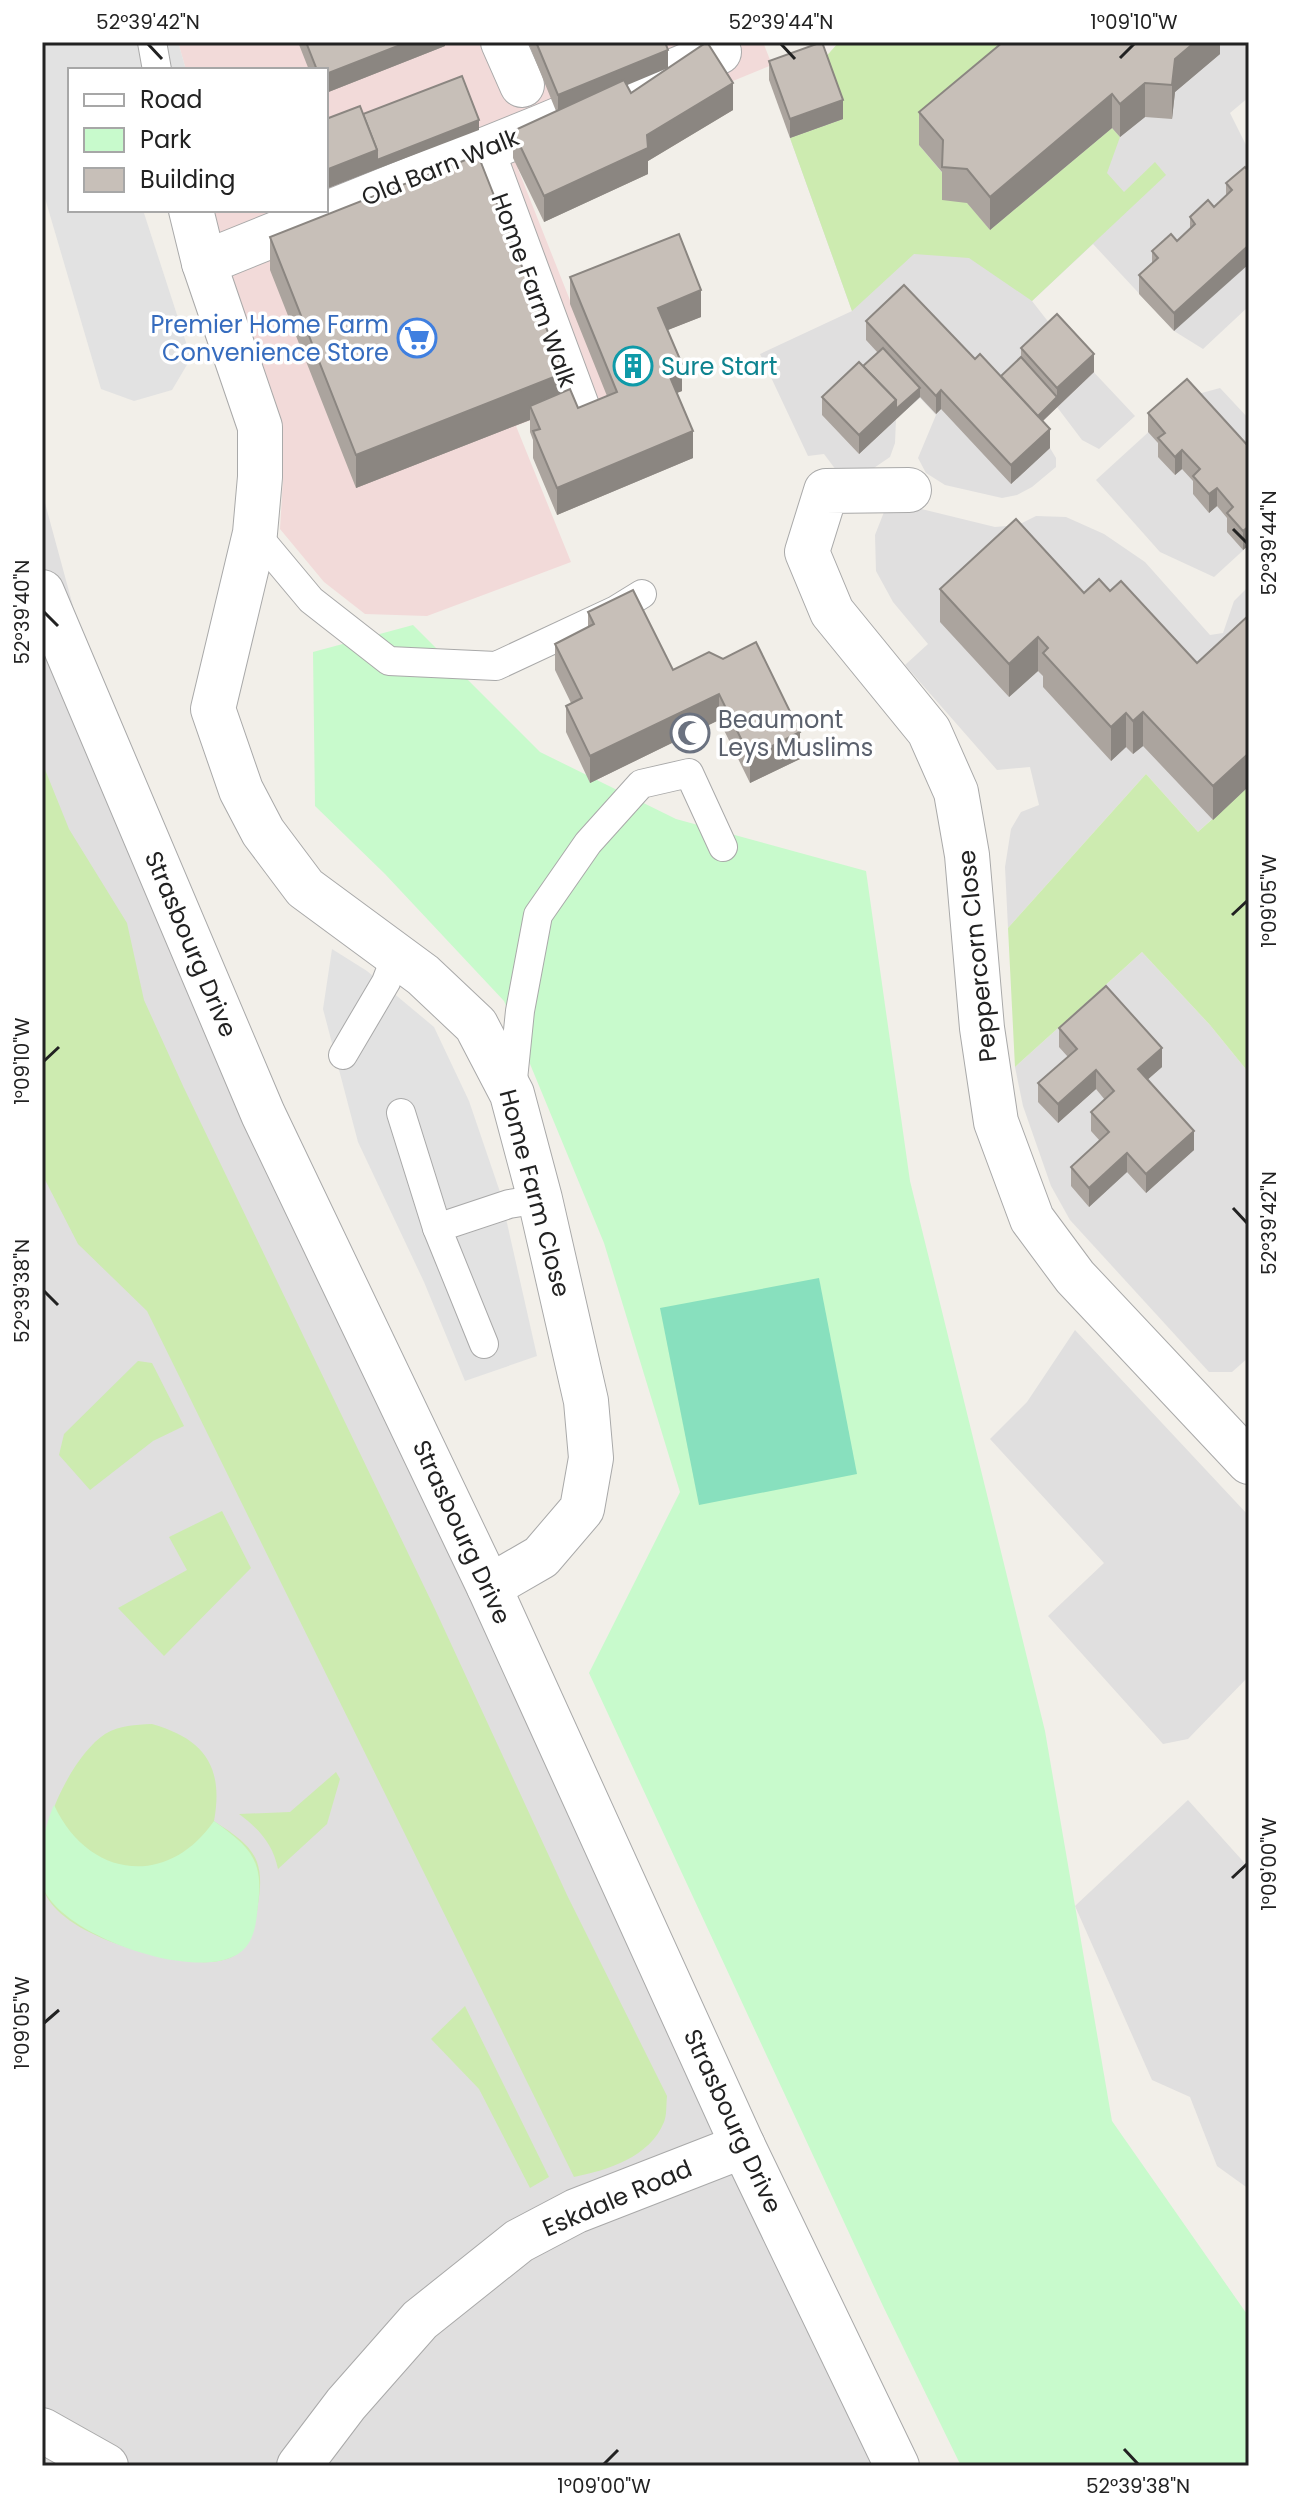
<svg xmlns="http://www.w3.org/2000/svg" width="1291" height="2508" font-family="Poppins,sans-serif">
<rect width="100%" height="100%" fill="#f2efe9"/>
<g fill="#e0dfdf">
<path d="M839,42H1242L1249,52V97L1230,113L1249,151V306L1203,349L1174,331L1093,244L1032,301L1057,333L1135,416L1099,449L1082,440L1057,407L1034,430L1050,448L1056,458V467L1032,487L1017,495L1002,498L945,485L926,473L918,458L936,415L920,398L896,419L895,443L890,457L871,470H836L824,454L808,456L760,354L852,311L790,138Z"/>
<path d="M1220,388L1249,419V545L1214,577L1160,552L1096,480L1187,397Z"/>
<path d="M42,492L117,768L917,2466H42Z"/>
<path d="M901,504L995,527L1018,525L1036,516L1066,517L1104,534L1145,562L1210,635L1223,633L1234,601L1249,586V785L1198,832L1146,774L1008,928L1005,867L1011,829L1021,812L1039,805L1030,767L997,770L905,665L928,644L893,602L876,571L875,535L884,512Z"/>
<path d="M1142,952L1210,1025L1249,1073V1357L1232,1372H1209L1070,1220L1051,1186L1023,1106L1015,1067Z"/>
<path d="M1075,1330L1249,1516V1676L1188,1739L1163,1744L1048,1616L1104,1563L990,1439L1027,1402Z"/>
<path d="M1188,1800L1249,1868V2189L1217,2166L1190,2097L1152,2080L1075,1906Z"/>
</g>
<path fill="#f2dad9" d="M178,42H763L772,65L518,169L617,419L564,407L516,426L571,562L427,616L365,614L324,582L280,529L283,479L281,430L211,210H326V70H186Z"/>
<g fill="#cdebb0">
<path d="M839,42H1040L919,145L990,230L1112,128L1120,137L1107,173L1124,192L1155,162L1166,175L1032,301L969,258L914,254L852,311L790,138L843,119L822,61Z"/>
<path d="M42,762L69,829L127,923L144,1000L184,1088L434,1607L567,1895L667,2096C666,2105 667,2115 664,2122C650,2157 608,2170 574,2177L147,1311L78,1244L42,1174Z"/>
<path d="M1146,774L1198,832L1249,786V1073L1210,1025L1142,952L1015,1067L1008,928Z"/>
<path d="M138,1361L152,1363L184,1426L153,1441L90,1490L59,1455L64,1434Z"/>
<path d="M222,1511L251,1568L164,1656L118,1608L187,1570L169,1537Z"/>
<path d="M152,1724C204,1739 224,1766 214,1821C230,1832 250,1843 257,1862C262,1876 260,1891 258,1904C253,1944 243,1964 198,1962C156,1960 53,1933 42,1885C32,1841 69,1758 105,1734C120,1725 135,1725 152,1724Z"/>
<path d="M336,1772L340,1779L327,1824L278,1869C273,1844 259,1829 239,1814L290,1812Z"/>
<path d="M465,2006L549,2177L530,2188L479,2089L431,2039Z"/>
</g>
<g fill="#c8facc">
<path d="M413,625L540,752L676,819L866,871L910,1181L1045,1731L1112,2121L1249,2317V2466H961L883,2306L589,1673L680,1492L604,1243L504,1001L385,874L315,806L313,652Z"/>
<path d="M54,1805C88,1878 167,1889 214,1821C249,1847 264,1858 258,1905C256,1923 255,1943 238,1954C194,1982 63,1936 43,1888C35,1868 45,1824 54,1805Z"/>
</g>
<path fill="#88e0be" d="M819,1278L857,1474L699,1505L660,1308Z"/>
<g fill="#e2e2e2">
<path d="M42,42H178L186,70H70V210H143L191,358L172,390L134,401L101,389L42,188Z"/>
<path d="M332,949L367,971L434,1027L469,1101L500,1192L537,1356L465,1381L424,1282L358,1142L323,1009Z"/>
</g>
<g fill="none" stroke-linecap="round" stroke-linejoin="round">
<defs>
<g id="lane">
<path d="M152,42L157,70"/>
<path d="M255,533L311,600L389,661L496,666L616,610L642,594"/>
<path d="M343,1055L386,982L396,956"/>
<path d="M512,1089L520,1011L538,915L588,843L641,784L689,773L723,847"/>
<path d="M401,1113L437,1228"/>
<path d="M484,1344L437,1228L509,1204L540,1199"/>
</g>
<g id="street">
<path d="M503,42L522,85"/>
<path d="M482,150L586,431"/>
<path d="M191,210L204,263L260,427V477L255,533L213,709L241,790L263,832L305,888L423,975L476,1025L512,1094L540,1199L586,1401L591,1458L582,1509L541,1557L489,1587"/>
<path d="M204,263L541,127L719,52L715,42"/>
<path d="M909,490L826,491L807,552L832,612L929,731L956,792L967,855L982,1028L996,1122L1032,1219L1075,1277L1249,1462"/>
<path d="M42,592L263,1114L489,1587L743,2146L897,2466"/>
<path d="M42,2430L106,2466"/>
<path d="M299,2466L346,2404L420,2320L519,2241L576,2211L743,2146"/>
</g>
</defs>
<use href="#lane" stroke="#a9a9a9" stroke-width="30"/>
<use href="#street" stroke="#a9a9a9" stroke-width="46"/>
<use href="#lane" stroke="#fff" stroke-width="28"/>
<use href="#street" stroke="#fff" stroke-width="44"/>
</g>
<g fill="#aba49e">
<path d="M298,42H445V46L326,93V70H309Z"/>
<path d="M528,42H665L627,85L631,93L733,110L648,161V174L544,222L513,158V131L556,111Z"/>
<path d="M1220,42V54L1175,92L1172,119L1145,117L1120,137L1112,128L990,230L967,203L942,200V172L919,145V112Z"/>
<path d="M769,61L843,119L790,138L769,80Z"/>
<path d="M1245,167L1174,331L1139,294V275L1152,263V251L1177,241L1190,229V217L1214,207L1226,196V183Z"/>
<path d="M270,237L564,391L578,408L607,396L570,304V277L701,317L667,330L682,391L676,393L693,458L557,515L533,458V440L530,432V420L356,488L270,270Z"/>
<path d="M866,321L975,359L1001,376L1021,357V348L1094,372L1043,421L1050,448L1011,484L941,409L936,414L920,397L859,454L822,415V397L863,366L878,353L866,340Z"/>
<path d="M1148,413L1249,447V545L1243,550L1227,532V518L1217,506L1209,513L1193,494V481L1182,469L1175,475L1158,457V443L1148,432Z"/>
<path d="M940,589L1084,593L1110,591L1197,663L1249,615V786L1213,820L1143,746L1133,754L1126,747L1111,761L1043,687V676L1038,671L1009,697L940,622Z"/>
<path d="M588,612L673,670L709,652L800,759L750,783L719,720L590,783L566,732V706L571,703L555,670V644L588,627Z"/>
<path d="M1059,1028L1162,1067L1147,1080L1194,1150L1146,1193L1127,1172L1089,1207L1071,1186V1167L1100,1141L1091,1131V1112L1105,1100L1096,1089L1058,1123L1038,1102V1083L1068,1057L1059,1047Z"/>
</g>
<g fill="#8b8681">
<path d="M408,42H445V46L326,93V74Z"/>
<path d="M1195,42H1220V54L1175,92L1172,119V85L1175,59Z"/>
<path d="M668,50V68L558,114V95Z"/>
<path d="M733,83V110L648,161V174L544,222V196Z"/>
<path d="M1145,83V117L1120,137V104Z"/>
<path d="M1112,94V128L990,230V197Z"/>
<path d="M843,100V119L790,138V119Z"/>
<path d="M479,120V130L377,169V160Z"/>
<path d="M377,150V169L326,189V170Z"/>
<path d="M1249,245V264L1174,331V313Z"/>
<path d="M701,290V317L658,334V308Z"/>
<path d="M1094,354V372L1033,430V420L1057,397V388Z"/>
<path d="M682,364V391L667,397V370Z"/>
<path d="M564,373V406H530V420L356,488V455Z"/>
<path d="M920,388V397L859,454V435L896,400Z"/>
<path d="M941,390V409L936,414V396Z"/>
<path d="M1050,429V448L1011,484V465Z"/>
<path d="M693,431V458L557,515V488Z"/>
<path d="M1182,450V469L1175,475V457Z"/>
<path d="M1217,488V506L1209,513V494Z"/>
<path d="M1249,526V545L1243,550V531Z"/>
<path d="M1038,637V671L1009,697V664Z"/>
<path d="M719,694V720L590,783V756Z"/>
<path d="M1143,712V746L1133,754V721Z"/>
<path d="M1126,713V747L1111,761V727Z"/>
<path d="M800,732V759L750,783V757Z"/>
<path d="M1249,753V786L1213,820V786Z"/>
<path d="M1162,1048V1067L1138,1088V1069Z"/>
<path d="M1096,1070V1089L1058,1123V1104Z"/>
<path d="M1194,1131V1150L1146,1193V1174Z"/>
<path d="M1127,1153V1172L1089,1207V1188Z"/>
</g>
<g fill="#c7bfb8" stroke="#8b8681" stroke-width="2">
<path d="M306,42H408L326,74V70H317Z"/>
<path d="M536,42H665L668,50L558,95Z"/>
<path d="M707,42L733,83L647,135L648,148L544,196L513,131L624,80L631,93Z"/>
<path d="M822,42L843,100L790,119L769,61Z"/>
<path d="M1003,42H1195L1175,59L1172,85L1145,83L1120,104L1112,94L990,197L967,169L942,167L943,140L919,112Z"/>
<path d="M462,76L479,120L377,160V150L363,114Z"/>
<path d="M360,106L377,150L326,170V119Z"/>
<path d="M478,155L564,373L356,455L270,237Z"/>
<path d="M1245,167L1249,172V245L1174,313L1139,275L1158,258L1152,251L1171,234L1177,241L1195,224L1190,217L1208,200L1214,207L1232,190L1226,183Z"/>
<path d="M679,234L701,290L658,308L682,364L667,370L693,431L557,488L533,431L540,429L530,406L570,389L578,408L617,392L570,277Z"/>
<path d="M904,285L975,359L980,354L1050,429L1011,465L941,390L936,396L866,321Z"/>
<path d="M1057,314L1094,354L1057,388L1021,348Z"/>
<path d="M883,348L920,388L896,409V400L863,366Z"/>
<path d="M1021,357L1057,397L1038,416L1001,376Z"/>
<path d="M859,362L896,400L859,435L822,397Z"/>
<path d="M1187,379L1249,447V526L1243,531L1227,513L1233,507L1217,488L1209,494L1193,476L1200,469L1182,450L1175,457L1158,438L1165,433L1148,413Z"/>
<path d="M1016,519L1084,593L1099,579L1110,591L1121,581L1197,663L1249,615V753L1213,786L1143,712L1133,721L1126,713L1111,727L1043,653L1048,648L1038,637L1009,664L940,589Z"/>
<path d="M633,590L673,670L709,652L723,659L756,642L800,732L750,757L719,694L590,756L566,706L582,698L555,644L594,624L588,612Z"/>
<path d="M1106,986L1162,1048L1138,1069L1194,1131L1146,1174L1127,1153L1089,1188L1071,1167L1109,1132L1091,1112L1114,1091L1096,1070L1058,1104L1038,1083L1077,1049L1059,1028Z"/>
</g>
<path fill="none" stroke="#222" stroke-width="3" d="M148,44L162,59M781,44L795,59M1120,58L1134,44M1233,529L1247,543M44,612L58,626M1232,915L1247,901M44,1061L59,1047M1233,1208L1247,1223M44,1291L58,1305M1232,1878L1247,1864M44,2023L59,2010M1124,2449L1138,2464M604,2464L618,2450"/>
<defs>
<symbol id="supermarket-ring" viewBox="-11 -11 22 22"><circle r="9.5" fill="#fff" stroke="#3f7fe0" stroke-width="1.5"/><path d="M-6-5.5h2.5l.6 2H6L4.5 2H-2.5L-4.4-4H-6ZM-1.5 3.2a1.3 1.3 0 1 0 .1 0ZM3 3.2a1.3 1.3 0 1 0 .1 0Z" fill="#3f7fe0"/></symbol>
<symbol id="building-ring" viewBox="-11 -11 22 22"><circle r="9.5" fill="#fff" stroke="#0f9aa8" stroke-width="1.5"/><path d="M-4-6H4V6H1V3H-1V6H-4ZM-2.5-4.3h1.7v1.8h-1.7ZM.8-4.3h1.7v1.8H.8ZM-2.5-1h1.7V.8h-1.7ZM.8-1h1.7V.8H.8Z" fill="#0f9aa8"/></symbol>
<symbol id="mosque-ring" viewBox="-11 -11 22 22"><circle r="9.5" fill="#fff" stroke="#6b7280" stroke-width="1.5"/><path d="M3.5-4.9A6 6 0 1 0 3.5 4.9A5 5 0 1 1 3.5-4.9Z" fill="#6b7280"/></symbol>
</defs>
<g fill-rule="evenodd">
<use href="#supermarket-ring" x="395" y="316" width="44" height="44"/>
<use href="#building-ring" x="611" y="344" width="44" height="44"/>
<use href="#mosque-ring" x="668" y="711" width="44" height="44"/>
</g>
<g text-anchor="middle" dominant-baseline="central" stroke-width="7" stroke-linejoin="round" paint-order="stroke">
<g font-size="24" fill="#222" stroke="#fff">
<text transform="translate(440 167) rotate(-22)">Old Barn Walk</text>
<text transform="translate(534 290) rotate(70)">Home Farm Walk</text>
<text transform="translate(191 944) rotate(67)">Strasbourg Drive</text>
<text transform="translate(977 956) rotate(-96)">Peppercorn Close</text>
<text transform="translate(535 1193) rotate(75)">Home Farm Close</text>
<text transform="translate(462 1532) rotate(65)">Strasbourg Drive</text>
<text transform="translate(733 2121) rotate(65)">Strasbourg Drive</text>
<text transform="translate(617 2198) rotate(-23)">Eskdale Road</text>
</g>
<g font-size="24" fill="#366cbe" stroke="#fff" text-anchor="end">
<text x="389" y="324">Premier Home Farm<tspan x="389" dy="28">Convenience Store</tspan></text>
</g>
<g font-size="24" fill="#0d838f" stroke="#fff" text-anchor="start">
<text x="661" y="366">Sure Start</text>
</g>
<g font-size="24" fill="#5b616d" stroke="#fff" text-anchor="start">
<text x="718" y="719">Beaumont<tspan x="718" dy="28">Leys Muslims</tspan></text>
</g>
</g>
<rect width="1291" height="2508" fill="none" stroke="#ffffff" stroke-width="88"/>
<rect x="68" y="68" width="260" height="144" fill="#ffffff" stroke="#a7a7a7" stroke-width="2"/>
<rect x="84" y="94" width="40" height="12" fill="#ffffff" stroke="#a7a7a7" stroke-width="2"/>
<text x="140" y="108" font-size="24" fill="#222222">Road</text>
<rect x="84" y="128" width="40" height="24" fill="#c8facc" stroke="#a7a7a7" stroke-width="2"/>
<text x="140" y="148" font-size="24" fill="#222222">Park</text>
<rect x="84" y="168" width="40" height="24" fill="#c7bfb8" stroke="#a7a7a7" stroke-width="2"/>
<text x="140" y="188" font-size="24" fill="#222222">Building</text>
<rect x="44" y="44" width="1203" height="2420" fill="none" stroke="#222" stroke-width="3"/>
<g font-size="20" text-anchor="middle" fill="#222">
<text x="148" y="29">52°39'42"N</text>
<text x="781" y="29">52°39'44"N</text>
<text x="1134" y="29">1°09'10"W</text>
<text transform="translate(1269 543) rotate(-90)" y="7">52°39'44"N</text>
<text transform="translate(22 612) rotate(-90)" y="7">52°39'40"N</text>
<text transform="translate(1269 901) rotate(-90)" y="7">1°09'05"W</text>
<text transform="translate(22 1061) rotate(-90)" y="7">1°09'10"W</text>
<text transform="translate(1269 1223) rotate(-90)" y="7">52°39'42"N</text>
<text transform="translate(22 1291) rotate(-90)" y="7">52°39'38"N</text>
<text transform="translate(1269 1864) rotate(-90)" y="7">1°09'00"W</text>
<text transform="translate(22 2023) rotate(-90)" y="7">1°09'05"W</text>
<text x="604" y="2493">1°09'00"W</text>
<text x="1138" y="2493">52°39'38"N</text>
</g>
</svg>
